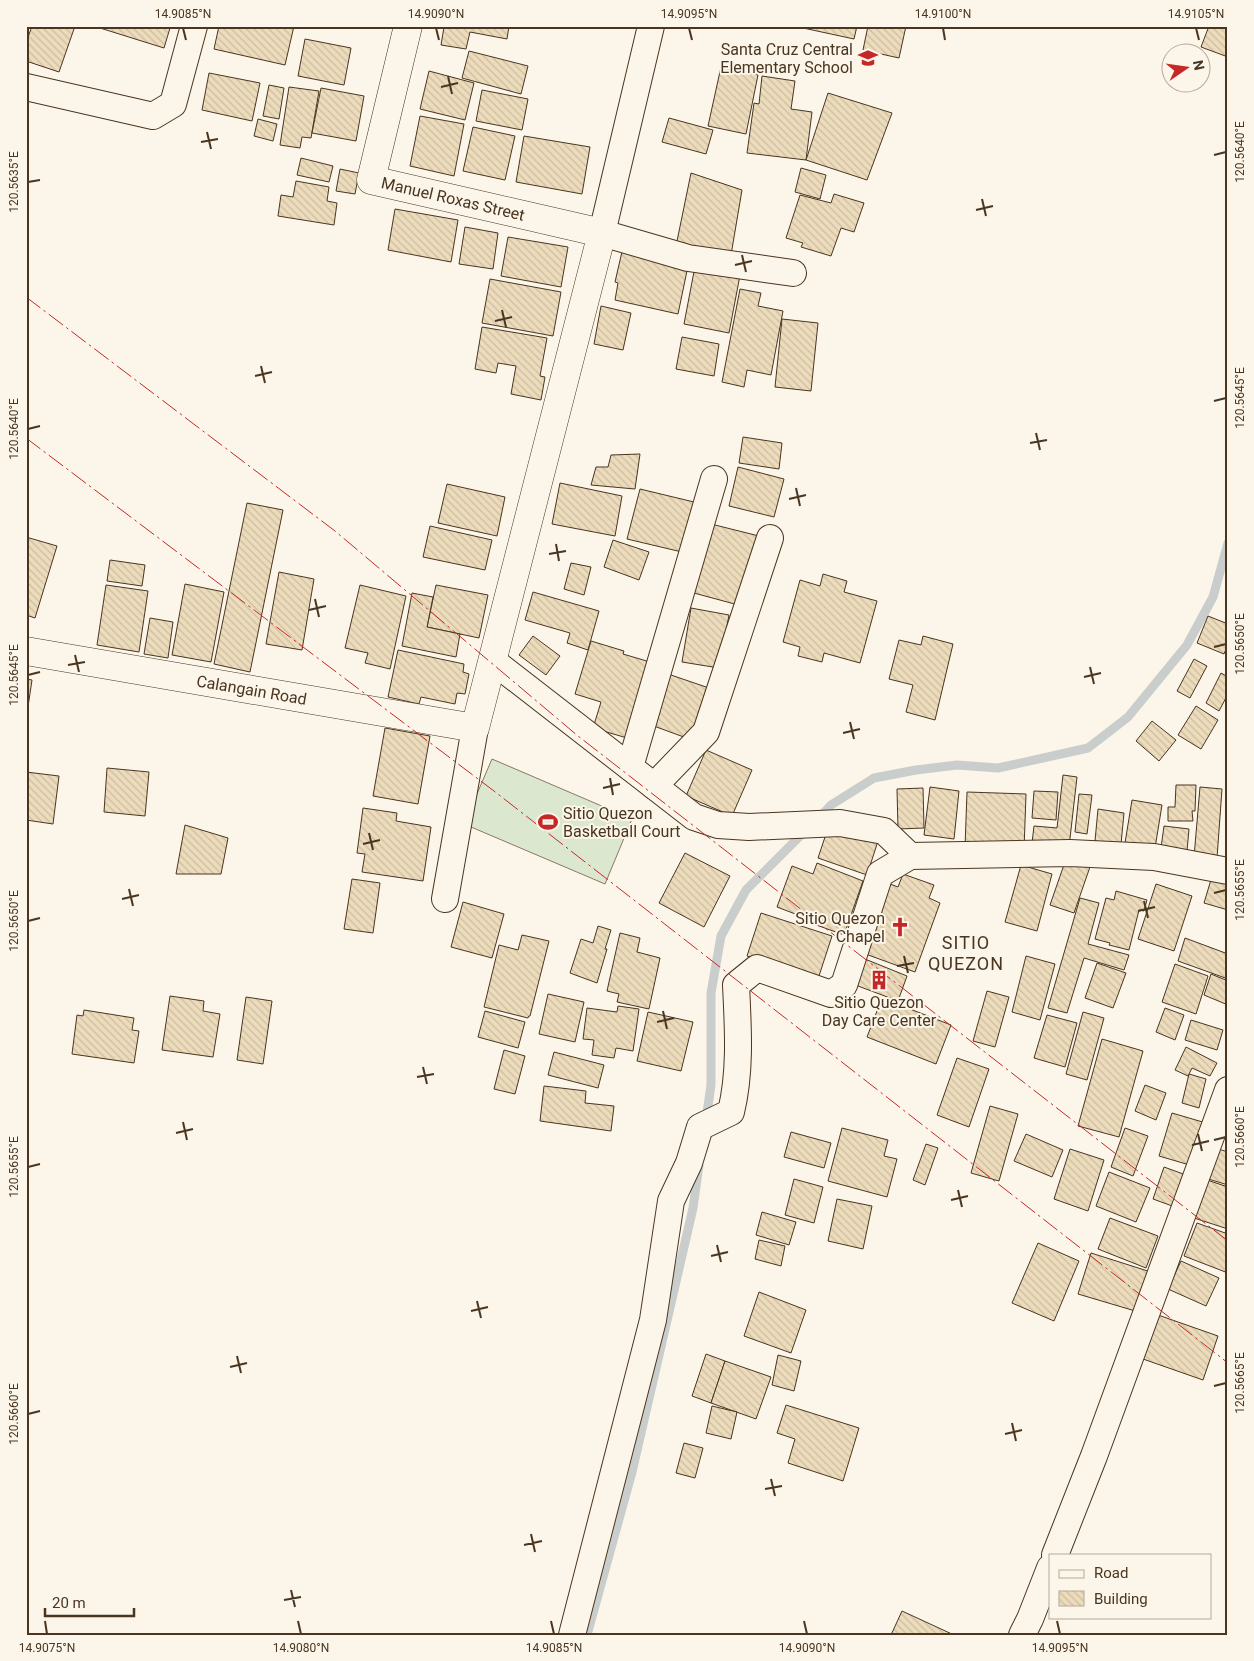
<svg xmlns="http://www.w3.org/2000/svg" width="1254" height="1661" font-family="Roboto,sans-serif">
<defs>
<pattern id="building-back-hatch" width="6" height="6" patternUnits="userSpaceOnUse" patternTransform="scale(1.25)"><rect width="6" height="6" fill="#ecdcbc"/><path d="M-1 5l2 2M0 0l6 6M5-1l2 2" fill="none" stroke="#ccbda1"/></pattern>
</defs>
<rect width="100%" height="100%" fill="#fbf6e9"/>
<path fill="#dce7d0" stroke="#887966" d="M492,759L632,819L605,884L464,824Z"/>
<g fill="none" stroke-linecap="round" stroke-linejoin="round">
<g stroke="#c9cecd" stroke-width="9">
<path d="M819,818L831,805L874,778L916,770L957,765L998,768L1088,748L1128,717L1187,645L1213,597L1228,543"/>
<path d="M706,1120L711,1085V993L721,936L746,890L806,830"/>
<path d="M587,1635L632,1472L693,1208L699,1165"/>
</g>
</g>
<g fill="url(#building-back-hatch)" stroke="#4a3520">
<path d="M32,26H75L59,72L26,61V43Z"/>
<path d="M101,26H165L170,28L164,48L100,28Z"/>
<path d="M219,26H294L285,65L214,49Z"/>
<path d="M440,26H509L507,39L470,32L466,49L441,45L444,27Z"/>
<path d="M794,26H857L854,39Z"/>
<path d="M868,26H906L899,58L863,50Z"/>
<path d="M1209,26H1221L1228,29V57L1201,47Z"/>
<path d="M305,39L351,48L344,85L298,76Z"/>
<path d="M469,51L528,66L521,94L462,78Z"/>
<path d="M721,67L758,75L746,134L708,126Z"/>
<path d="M429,71L474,83L465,120L420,109Z"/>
<path d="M209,73L260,83L252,121L202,110Z"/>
<path d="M762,76L795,81L791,109L812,112L806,160L747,153L754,103L759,104Z"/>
<path d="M269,85L284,88L279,119L263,116Z"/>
<path d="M289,87L319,91L311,138L302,137L300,148L280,145Z"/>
<path d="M321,88L364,96L356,141L312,133Z"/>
<path d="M482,90L528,99L522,130L476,121Z"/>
<path d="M828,93L892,113L867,180L806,160Z"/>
<path d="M420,116L464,124L454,176L410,166Z"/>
<path d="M669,118L713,130L706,154L662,142Z"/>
<path d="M258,119L277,124L273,141L254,136Z"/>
<path d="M473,127L515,136L505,180L463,171Z"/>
<path d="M524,136L590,147L582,194L516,182Z"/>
<path d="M301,158L333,166L329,182L297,175Z"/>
<path d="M801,168L826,175L820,199L795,192Z"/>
<path d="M340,169L359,173L355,194L336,191Z"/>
<path d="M691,173L742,190L731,255L676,246Z"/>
<path d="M296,181L329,187L327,201L337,203L334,225L278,216L281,195L293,197Z"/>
<path d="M834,194L864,203L854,232L841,228L831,256L801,247L803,243L786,238L800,195L831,203Z"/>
<path d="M395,209L458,220L451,262L388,250Z"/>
<path d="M465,227L498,233L493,269L459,264Z"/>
<path d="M508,237L568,247L561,287L501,276Z"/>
<path d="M624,243L688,266L678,314L615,300L618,283L615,282Z"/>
<path d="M696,261L741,270L729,333L684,324Z"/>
<path d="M490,279L561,292L553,336L482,323Z"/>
<path d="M740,289L761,293L758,306L783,311L771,375L747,370L744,387L722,382Z"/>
<path d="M601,306L631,313L623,350L594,344Z"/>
<path d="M782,319L818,323L811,391L775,387Z"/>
<path d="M482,327L547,338L540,376L545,377L541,400L511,394L516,366L498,363L496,373L475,369Z"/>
<path d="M682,337L719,344L714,376L676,369Z"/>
<path d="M743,437L782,443L779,469L739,463Z"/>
<path d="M640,454L635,489L591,485L596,467H608L611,455Z"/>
<path d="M738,467L784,479L774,517L729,506Z"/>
<path d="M560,483L622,496L615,536L552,524Z"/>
<path d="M447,484L505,497L497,536L438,523Z"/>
<path d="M640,489L694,502L682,552L627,539Z"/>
<path d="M247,503L283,510L250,672L214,664Z"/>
<path d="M711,524L759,536L742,606L694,593Z"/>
<path d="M430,526L492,540L485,570L423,557Z"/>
<path d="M26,537L57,546L35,618L26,615Z"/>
<path d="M613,540L649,552L639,580L604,567Z"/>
<path d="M110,560L145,565L142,586L107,581Z"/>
<path d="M571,563L591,567L584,595L564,589Z"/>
<path d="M279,572L314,579L302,650L266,644Z"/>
<path d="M823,574L847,581L844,592L877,601L860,663L824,653L822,662L798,656L800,647L783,642L800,580L820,586Z"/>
<path d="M185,584L224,592L211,662L172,655Z"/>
<path d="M106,585L148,591L139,652L97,645Z"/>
<path d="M360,585L406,596L390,669L365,663L368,653L345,648Z"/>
<path d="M436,585L488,595L479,638L427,627Z"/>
<path d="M533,592L599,611L588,650L567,643L570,633L525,620Z"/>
<path d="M412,593L433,597L427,627L460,634L456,657L402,646Z"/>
<path d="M691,608L729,615L719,668L682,662Z"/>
<path d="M1208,616L1228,624V644L1224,654L1197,643Z"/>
<path d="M150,618L173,622L168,658L144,654Z"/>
<path d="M533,636L560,656L546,675L519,655Z"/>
<path d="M923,636L953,644L935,720L906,712L913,685L889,679L899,640L921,645Z"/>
<path d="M591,641L624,651L623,654L650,662L627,738L593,728L601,702L575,694Z"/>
<path d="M398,650L464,664L463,672L469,674L465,694L457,693L455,704L421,697L419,704L388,697Z"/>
<path d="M1194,659L1207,666L1190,698L1177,691Z"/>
<path d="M1221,673L1228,677V694L1219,711L1206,703Z"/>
<path d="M668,674L709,688L692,740L651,725Z"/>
<path d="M26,679L32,680L26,720Z"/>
<path d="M1196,706L1218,720L1201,749L1178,735Z"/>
<path d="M1152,721L1176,740L1159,761L1136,741Z"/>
<path d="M385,728L430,736L418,804L373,796Z"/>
<path d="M706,750L752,770L732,816L686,796Z"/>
<path d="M107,768L149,772L145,816L104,812Z"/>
<path d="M26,772L59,776L53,824L26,820Z"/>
<path d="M1063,775L1077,777L1069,847L1032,843L1034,826L1057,828Z"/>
<path d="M1176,785H1196L1195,811H1192L1193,821H1168V807H1175Z"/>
<path d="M930,787L959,791L954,839L924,835Z"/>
<path d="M1200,787L1222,789L1217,858L1194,857Z"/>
<path d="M923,788L924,828L898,829L897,789Z"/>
<path d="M1034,791L1058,792L1056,820L1032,818Z"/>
<path d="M967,792L1026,794L1024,850L965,848Z"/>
<path d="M1079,794L1092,795L1087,834L1075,832Z"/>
<path d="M1132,800L1162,805L1155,848L1125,843Z"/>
<path d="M363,808L397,813L396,821L431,827L423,881L362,872L365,854L357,853Z"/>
<path d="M1098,809L1124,813L1121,844L1095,841Z"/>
<path d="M185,825L228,838L221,874H176Z"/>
<path d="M829,825L878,841L867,875L818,858Z"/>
<path d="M1164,826L1189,829L1187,851L1161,848Z"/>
<path d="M685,853L730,876L704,927L659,903Z"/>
<path d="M1067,856L1091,864L1074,913L1050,905Z"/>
<path d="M817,863L863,881L844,935L797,918L798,915L777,907L792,866L813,874Z"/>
<path d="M1021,865L1052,874L1037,931L1005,922Z"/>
<path d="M1213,873L1228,878V910L1204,903Z"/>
<path d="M903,874L934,885L929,898L940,903L915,972L860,952L885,882L898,887Z"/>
<path d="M352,879L380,883L373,933L344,929Z"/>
<path d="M1156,884L1192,896L1174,951L1138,939Z"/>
<path d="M1116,891L1147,900L1144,911L1139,910L1129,950L1109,945L1110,943L1095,939L1106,898L1114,900Z"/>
<path d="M1080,898L1099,903L1088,944L1129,955L1124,970L1084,958L1067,1013L1048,1008Z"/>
<path d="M463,902L504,914L492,958L451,947Z"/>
<path d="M761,913L832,936L818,979L747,956Z"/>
<path d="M598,926L611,930L605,949H607L597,983L570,973L581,939L593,943Z"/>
<path d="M620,933L640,938L637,952L660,958L649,1009L617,1002L619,994L607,991Z"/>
<path d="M522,935L549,941L530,1016H529L528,1018L484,1007L499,945L518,950Z"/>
<path d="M1185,938L1228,954V979L1178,961Z"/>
<path d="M1026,956L1055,964L1040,1020L1012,1012Z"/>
<path d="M860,957L907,976L898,1001L850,983Z"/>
<path d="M1097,963L1126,973L1113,1008L1085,998Z"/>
<path d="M1175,964L1208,976L1196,1014L1162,1002Z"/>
<path d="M1211,974L1228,981V1005L1204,995Z"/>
<path d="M987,991L1009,997L995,1047L973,1041Z"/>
<path d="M548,994L584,1002L575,1042L539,1034Z"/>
<path d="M170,996L204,1001L203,1011L220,1014L213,1057L162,1050Z"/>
<path d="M246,997L272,1001L263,1064L237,1060Z"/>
<path d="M882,998L951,1025L936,1064L867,1037Z"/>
<path d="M618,1006L639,1009L633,1051L616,1048L614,1058L592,1055L594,1040L583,1039L587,1008L617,1012Z"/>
<path d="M1165,1008L1184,1015L1175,1040L1156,1032Z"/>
<path d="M84,1010L134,1018L132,1030L139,1031L134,1063L72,1054L77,1015L83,1016Z"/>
<path d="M485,1011L525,1022L518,1048L478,1037Z"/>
<path d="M648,1012L693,1022L681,1071L637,1061Z"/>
<path d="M1083,1012L1104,1018L1087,1080L1066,1074Z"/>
<path d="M1047,1015L1077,1023L1065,1067L1034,1058Z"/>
<path d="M1191,1020L1223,1030L1217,1050L1185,1040Z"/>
<path d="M1102,1039L1143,1051L1119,1137L1078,1126Z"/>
<path d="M1186,1047L1217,1063L1210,1076L1192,1068L1188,1076L1175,1070Z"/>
<path d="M504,1050L525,1056L515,1094L494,1089Z"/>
<path d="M554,1052L604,1065L598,1088L548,1075Z"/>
<path d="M957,1058L989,1069L969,1127L937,1115Z"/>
<path d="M1189,1074L1206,1079L1199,1108L1182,1103Z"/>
<path d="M1145,1085L1166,1093L1156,1120L1135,1111Z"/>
<path d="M544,1086L586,1091L585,1103L614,1106L611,1131L540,1121Z"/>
<path d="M990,1106L1018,1114L999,1181L971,1173Z"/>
<path d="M1172,1113L1206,1123L1193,1166L1159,1156Z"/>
<path d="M842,1128L888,1140L884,1156L897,1159L887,1197L828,1181Z"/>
<path d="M1125,1128L1148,1136L1133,1176L1111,1167Z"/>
<path d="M791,1132L831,1143L824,1168L784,1157Z"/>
<path d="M1026,1134L1063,1150L1052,1177L1014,1161Z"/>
<path d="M926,1144L938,1148L925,1185L913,1180Z"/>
<path d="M1215,1148L1228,1152V1185L1205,1178Z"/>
<path d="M1070,1149L1104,1160L1088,1211L1054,1199Z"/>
<path d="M1164,1167L1186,1175L1175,1207L1153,1199Z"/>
<path d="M1109,1172L1150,1188L1136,1222L1096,1206Z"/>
<path d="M794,1179L823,1187L814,1223L785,1215Z"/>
<path d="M1207,1180L1228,1187V1229L1194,1218Z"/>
<path d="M837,1199L872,1206L863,1249L828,1241Z"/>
<path d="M762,1212L796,1222L789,1245L756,1235Z"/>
<path d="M1110,1218L1158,1236L1146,1268L1098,1249Z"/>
<path d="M1197,1223L1228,1234V1273L1184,1256Z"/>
<path d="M759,1240L785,1246L781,1266L755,1259Z"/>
<path d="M1038,1243L1079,1261L1054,1321L1012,1303Z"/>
<path d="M1091,1253L1154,1273L1142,1313L1078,1294Z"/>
<path d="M1181,1261L1219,1278L1206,1306L1168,1289Z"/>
<path d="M759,1292L806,1310L791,1353L744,1336Z"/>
<path d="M1158,1315L1218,1336L1203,1380L1143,1359Z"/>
<path d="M706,1354L725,1361L711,1403L692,1396Z"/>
<path d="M778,1355L801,1361L794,1391L772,1385Z"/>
<path d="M725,1361L771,1377L756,1419L711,1403Z"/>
<path d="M786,1405L859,1428L843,1481L788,1463L795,1439L777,1433Z"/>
<path d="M712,1406L737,1412L731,1439L706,1433Z"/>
<path d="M684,1443L703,1448L695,1478L676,1473Z"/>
<path d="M902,1611L954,1635H891Z"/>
</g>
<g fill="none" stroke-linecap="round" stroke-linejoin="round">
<defs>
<g id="minor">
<path d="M651,26L602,233L688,258L793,273"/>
<path d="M26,87L153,116L173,104L194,26"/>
<path d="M493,661L694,817L718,825L749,827L840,823L884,831L910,856"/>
<path d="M630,767L714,479"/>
<path d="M654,786L706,732L770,538"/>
<path d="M445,899L475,728"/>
<path d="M1055,1555L1094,1456L1228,1090"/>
<path d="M572,1635L653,1320L671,1201L689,1163L700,1127L731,1112C741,1071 738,1027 736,985L757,968L831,994L844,985L880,874L910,856L1070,853L1154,857L1228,871"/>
<path d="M1022,1635L1030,1619L1050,1568"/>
</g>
<g id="tertiary">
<path id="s1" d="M26,651L475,728L602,233L371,180L408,26"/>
</g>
</defs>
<use href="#minor" stroke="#4a3520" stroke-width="28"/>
<use href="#tertiary" stroke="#4a3520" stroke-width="29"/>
<use href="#minor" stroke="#fbf6e9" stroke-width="26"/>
<use href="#tertiary" stroke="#fbf6e9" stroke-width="28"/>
<g stroke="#c62828" stroke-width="1" stroke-dasharray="18 4 2.5 4" stroke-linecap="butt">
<path d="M26,297L335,531L578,736L1228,1241"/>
<path d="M26,438L494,791L1228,1363"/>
</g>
</g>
<path fill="none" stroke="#4a3520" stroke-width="2" d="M183,28L186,40M436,28L439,40M689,28L692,40M943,28L945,40M1196,28L1199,40M448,76L452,94M441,87L458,83M207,132L211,149M201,142L218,139M1214,155L1226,152M28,182L40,180M982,199L986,216M976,210L993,206M742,255L746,272M735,265L752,261M502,310L506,327M495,321L512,317M261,366L265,383M255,376L272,372M1214,401L1226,398M28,429L40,426M1036,433L1040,450M1030,443L1047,440M796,488L800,506M789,499L806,495M556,544L559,561M549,554L566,551M315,599L319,617M309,610L326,606M1214,647L1226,644M75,655L79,672M68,665L85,662M1090,667L1094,684M28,675L40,672M1084,677L1101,673M850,722L854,739M843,733L860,729M610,778L613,795M603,788L620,784M369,833L373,850M363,844L380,840M129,889L133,906M1214,893L1226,890M122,899L139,895M1144,901L1148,918M1138,911L1155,907M28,921L40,918M904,956L908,973M897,966L914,963M663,1011L667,1029M657,1022L674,1018M423,1067L427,1084M417,1077L434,1074M183,1122L187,1140M176,1133L193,1129M1198,1134L1202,1151M1214,1140L1226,1137M1192,1145L1209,1141M28,1167L40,1164M958,1190L962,1207M951,1200L968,1196M717,1245L721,1262M711,1256L728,1252M477,1301L481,1318M471,1311L488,1307M237,1356L241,1373M230,1367L247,1363M1214,1386L1226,1383M28,1414L40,1411M1012,1423L1016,1441M1005,1434L1022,1430M771,1479L775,1496M765,1489L782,1486M531,1534L535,1552M524,1545L542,1541M291,1590L295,1607M284,1600L301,1597M45,1621L47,1634M298,1621L301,1634M551,1621L554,1634M804,1621L807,1634M1057,1621L1060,1634"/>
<defs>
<symbol id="school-bare" viewBox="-9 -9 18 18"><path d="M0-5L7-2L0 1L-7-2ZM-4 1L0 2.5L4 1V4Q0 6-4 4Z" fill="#c62828" stroke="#fbf6e9" stroke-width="2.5" paint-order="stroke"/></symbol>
<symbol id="stadium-bare" viewBox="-9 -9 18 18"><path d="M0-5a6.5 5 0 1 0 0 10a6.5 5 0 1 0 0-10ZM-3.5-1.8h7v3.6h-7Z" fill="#c62828" stroke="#fbf6e9" stroke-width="2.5" paint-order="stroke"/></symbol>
<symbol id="church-bare" viewBox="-9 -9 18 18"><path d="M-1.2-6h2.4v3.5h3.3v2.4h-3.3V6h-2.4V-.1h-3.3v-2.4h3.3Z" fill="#c62828" stroke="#fbf6e9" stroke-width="2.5" paint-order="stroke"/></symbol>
<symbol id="building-bare" viewBox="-9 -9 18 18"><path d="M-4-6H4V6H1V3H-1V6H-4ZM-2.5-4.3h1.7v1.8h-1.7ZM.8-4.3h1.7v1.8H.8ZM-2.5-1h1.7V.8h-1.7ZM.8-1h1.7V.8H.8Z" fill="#c62828" stroke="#fbf6e9" stroke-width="2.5" paint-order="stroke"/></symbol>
</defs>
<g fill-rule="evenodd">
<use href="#school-bare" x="854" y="44" width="28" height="28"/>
<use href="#stadium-bare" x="534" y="808" width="28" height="28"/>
<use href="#church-bare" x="886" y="913" width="28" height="28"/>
<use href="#building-bare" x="865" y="966" width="28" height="28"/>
</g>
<g text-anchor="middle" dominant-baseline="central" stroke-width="4" stroke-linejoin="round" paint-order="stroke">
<g font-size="16" fill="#4a3520" stroke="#fbf6e9" text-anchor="end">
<text x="853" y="49">Santa Cruz Central<tspan x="853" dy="18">Elementary School</tspan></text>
<text x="563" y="813" text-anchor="start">Sitio Quezon<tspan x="563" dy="18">Basketball Court</tspan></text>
<text x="885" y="918">Sitio Quezon<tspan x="885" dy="18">Chapel</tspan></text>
<text x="879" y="1002" text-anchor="middle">Sitio Quezon<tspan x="879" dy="18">Day Care Center</tspan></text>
</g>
<g font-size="16" fill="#4a3520" stroke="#fbf6e9">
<text transform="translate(453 199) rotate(13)">Manuel Roxas Street</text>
<text stroke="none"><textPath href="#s1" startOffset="229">Calangain Road</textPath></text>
</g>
<g font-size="18" letter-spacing="1" fill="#4a3520" stroke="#fbf6e9">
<text x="966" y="942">SITIO<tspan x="966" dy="21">QUEZON</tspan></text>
</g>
</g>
<rect width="1254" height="1661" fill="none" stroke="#fbf6e9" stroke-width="55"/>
<rect x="1049" y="1554" width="162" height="65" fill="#fbf6e9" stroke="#b4a999"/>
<rect x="1059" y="1570" width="25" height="8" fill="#fbf6e9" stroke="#b4a999"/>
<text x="1094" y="1578" font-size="15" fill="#4a3520">Road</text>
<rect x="1059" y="1591" width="25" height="15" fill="url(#building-back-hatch)" stroke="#b4a999"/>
<text x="1094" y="1604" font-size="15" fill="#4a3520">Building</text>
<g transform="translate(1186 68) rotate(77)"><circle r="24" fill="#fbf6e9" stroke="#b4a999"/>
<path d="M0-4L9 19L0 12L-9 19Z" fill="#c62828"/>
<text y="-8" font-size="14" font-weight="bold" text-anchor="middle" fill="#4a3520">N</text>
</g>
<path d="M45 1608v8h89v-8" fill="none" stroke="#4a3520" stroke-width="2.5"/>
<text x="52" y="1608" font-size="15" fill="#4a3520" stroke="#fbf6e9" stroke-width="4" paint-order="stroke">20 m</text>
<rect x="28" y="28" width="1198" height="1606" fill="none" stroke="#4a3520" stroke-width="2"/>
<g font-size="12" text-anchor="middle" fill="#4a3520">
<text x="183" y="18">14.9085°N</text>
<text x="436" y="18">14.9090°N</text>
<text x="689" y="18">14.9095°N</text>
<text x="943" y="18">14.9100°N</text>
<text x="1196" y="18">14.9105°N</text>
<text transform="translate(1240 152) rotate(-90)" y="4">120.5640°E</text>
<text transform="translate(14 182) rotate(-90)" y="4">120.5635°E</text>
<text transform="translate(1240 398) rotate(-90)" y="4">120.5645°E</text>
<text transform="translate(14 429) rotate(-90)" y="4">120.5640°E</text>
<text transform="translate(1240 644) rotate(-90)" y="4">120.5650°E</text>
<text transform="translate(14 675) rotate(-90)" y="4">120.5645°E</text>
<text transform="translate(1240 890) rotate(-90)" y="4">120.5655°E</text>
<text transform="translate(14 921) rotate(-90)" y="4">120.5650°E</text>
<text transform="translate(1240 1137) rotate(-90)" y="4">120.5660°E</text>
<text transform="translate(14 1167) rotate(-90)" y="4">120.5655°E</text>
<text transform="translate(1240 1383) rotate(-90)" y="4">120.5665°E</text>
<text transform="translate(14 1414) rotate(-90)" y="4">120.5660°E</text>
<text x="47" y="1652">14.9075°N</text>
<text x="301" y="1652">14.9080°N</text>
<text x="554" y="1652">14.9085°N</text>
<text x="807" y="1652">14.9090°N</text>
<text x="1060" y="1652">14.9095°N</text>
</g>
</svg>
